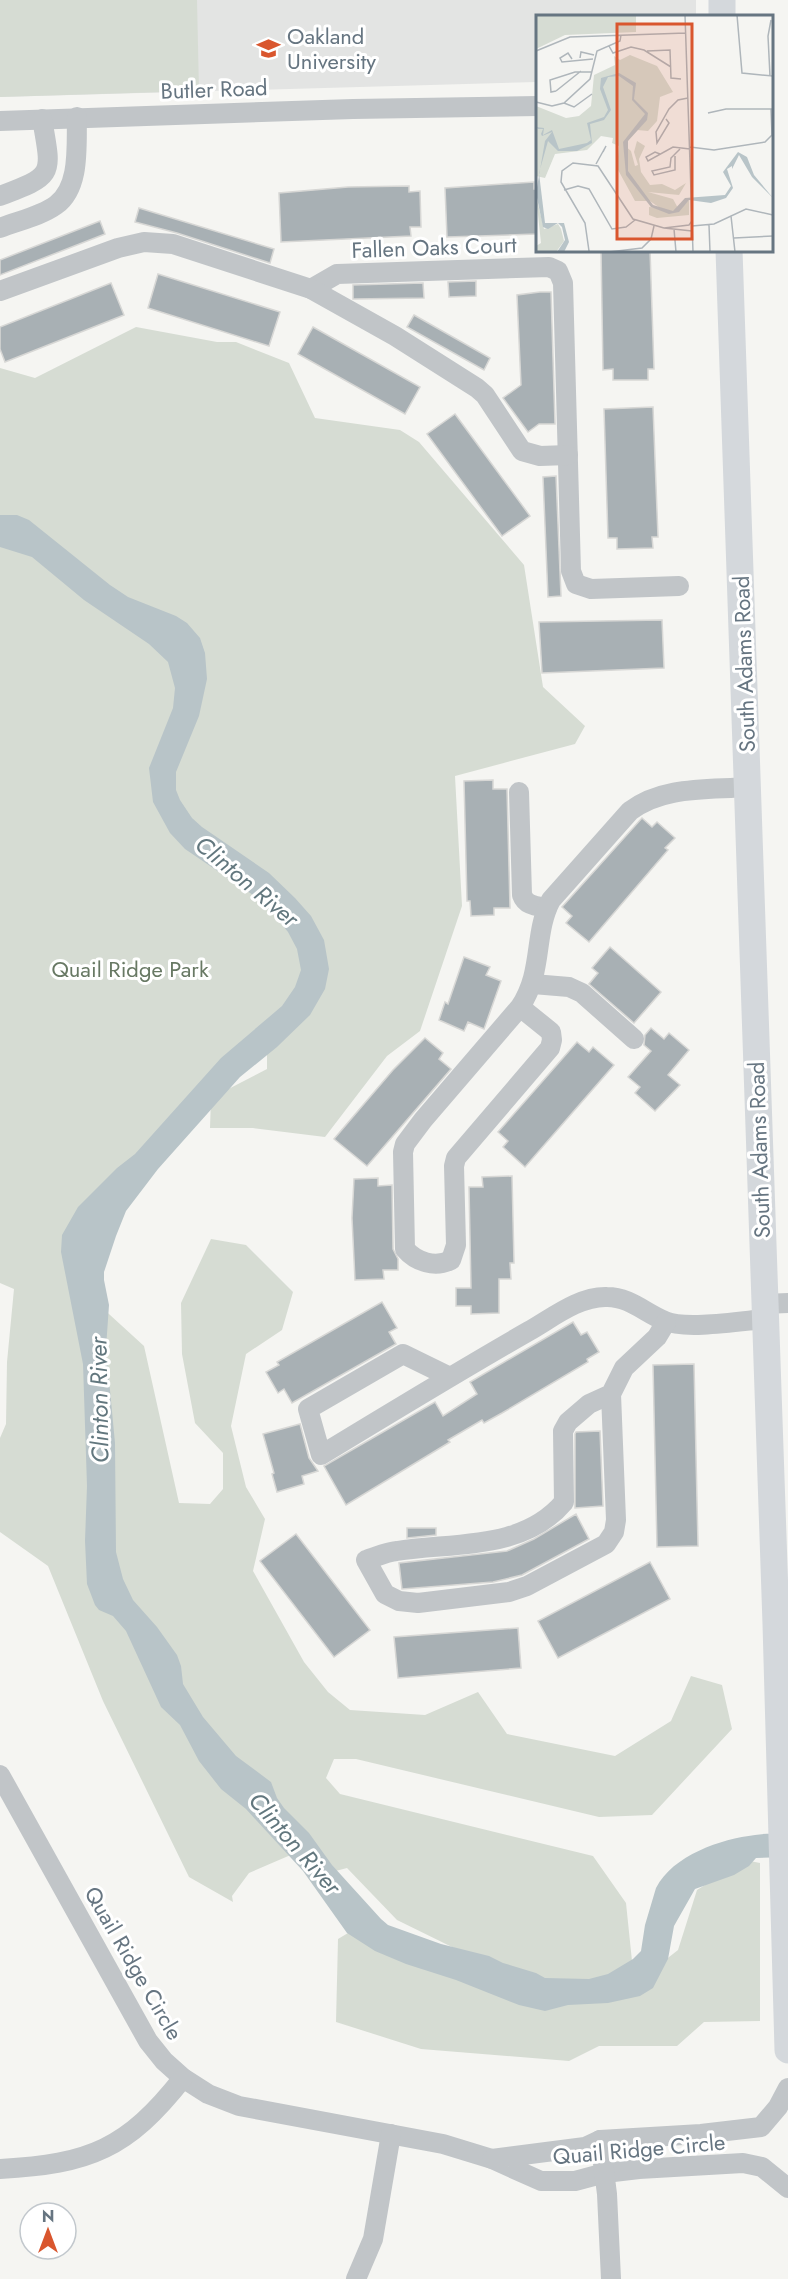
<svg xmlns="http://www.w3.org/2000/svg" width="788" height="2279" font-family="Jost,sans-serif">
<rect width="100%" height="100%" fill="#f5f5f2"/>
<path fill="#e3e4e3" d="M0,0H696V16H538L537,82L0,97Z"/>
<g fill="#d6dcd3">
<path d="M0,0H197L199,91L0,97Z"/>
<path d="M136,327L217,342H236L289,363L315,418L400,430L419,442L524,565L543,687L585,726L575,744L455,776L462,906L420,1031L387,1056L325,1137L253,1128H210L211,1098L267,1069V1045L241,1042L75,1283L144,1346L179,1503L210,1504L223,1489V1453L195,1423L182,1354L181,1303L211,1239L246,1245L293,1292L282,1330L246,1354L231,1426L246,1487L265,1519L253,1571L304,1662L328,1692L350,1710L425,1715L478,1692L507,1734L615,1756L671,1721L691,1676L722,1685L732,1729L652,1815L599,1817L356,1759H334L326,1778L340,1794L593,1856L626,1903L632,1961L650,1972L678,1950L697,1890L745,1860L760,1863V2021L704,2022L677,2046H599L569,2061L421,2049L336,2022L338,1939L353,1930L448,1963L454,1948L397,1920L347,1868L324,1874L293,1854L249,1873L232,1896L233,1902L189,1877L103,1701L48,1566L0,1532V1438L6,1424L7,1362L14,1289L0,1283V368L35,378Z"/>
</g>
<path fill="#b8c4c8" d="M0,515H17L29,520L110,585L128,597L176,616L187,623L200,638L205,653L207,679L199,716L176,772V790L180,800L192,818L202,827L269,873L295,898L311,916L324,940L329,969L325,989L310,1015L277,1047L240,1077L158,1169L126,1211L116,1236L104,1272V1280L109,1305L106,1348L115,1443L116,1552L123,1579L133,1600L157,1627L177,1655L181,1666L183,1684L203,1717L236,1756L271,1782L277,1798L284,1808L309,1833L332,1865L381,1919L388,1925L441,1944L489,1956L503,1963L536,1973L545,1978L589,1979L608,1974L633,1959L641,1951L645,1925L656,1888C673,1855 721,1839 755,1835C766,1833 777,1834 788,1834V1857L756,1858L749,1866L734,1875L695,1889L674,1926L668,1959L653,1988L640,1996L608,2003L568,2005L545,2011L519,2005L456,1980L406,1964L375,1951L347,1933L303,1871L246,1809L221,1789L199,1761L180,1725L161,1707L126,1631L113,1616L99,1610L95,1605L87,1584L85,1541L87,1486L83,1364L61,1252L62,1235L78,1207L117,1168L135,1154L221,1058L282,1006L295,987L301,970L297,949L288,932L275,916L253,895L185,849L170,833L153,802L149,768L173,708L175,688L168,662L149,644L84,600L32,557L0,547Z"/>
<g fill="#a8b0b4" stroke="#d7d7d5" stroke-width="1.5">
<path d="M534,182V189H537L536,234L447,237L445,188Z"/>
<path d="M409,186V192L420,191L421,227H410L411,236L281,242L279,193L348,187Z"/>
<path d="M139,208L274,249L270,263L177,233L135,222Z"/>
<path d="M100,221L105,234L0,275V260Z"/>
<path d="M601,250H650L654,369H648V380H613V369L603,370Z"/>
<path d="M158,274L280,312L269,346L148,308Z"/>
<path d="M476,281V296L449,297L448,282Z"/>
<path d="M111,283L124,315L5,362L0,349V327Z"/>
<path d="M423,283L424,298L353,299V285Z"/>
<path d="M540,292H551L555,424H539L528,432L503,398L521,385L517,295Z"/>
<path d="M414,315L490,358L484,370L407,327Z"/>
<path d="M313,327L420,387L405,414L298,354Z"/>
<path d="M653,407L658,537H652L653,548L617,549V538H608L604,409Z"/>
<path d="M455,414L530,516L502,536L427,434Z"/>
<path d="M556,476L561,596L548,597L543,477Z"/>
<path d="M662,620L664,668L542,673L539,622Z"/>
<path d="M493,780V789H507L510,908H494V915L471,916L470,901H467L464,781Z"/>
<path d="M642,818L652,827L657,822L675,838L665,848L668,850L589,942L566,923L572,916L562,907Z"/>
<path d="M610,947L661,992L634,1023L589,984L598,973L592,968Z"/>
<path d="M464,957L490,967L486,975L501,981L484,1029L468,1022L464,1031L439,1020L445,1002L448,1004Z"/>
<path d="M651,1028L664,1039L669,1033L689,1050L668,1075L680,1085L655,1111L635,1093L640,1087L628,1077L651,1051L644,1045L645,1035Z"/>
<path d="M425,1038L443,1053L439,1059L451,1069L367,1166L334,1139L393,1070Z"/>
<path d="M577,1042L589,1052L593,1047L614,1065L525,1167L503,1147L508,1141L498,1132Z"/>
<path d="M512,1176L514,1263H510L511,1279H499V1313L471,1314V1306H456V1288H471L469,1187H483L482,1177Z"/>
<path d="M378,1178V1186L392,1185L393,1249L398,1259V1270H383L384,1279L355,1280L352,1218L354,1179Z"/>
<path d="M382,1302L397,1328L389,1332L396,1344L292,1403L284,1389L278,1393L266,1372L279,1365L277,1362Z"/>
<path d="M573,1322L581,1335L587,1332L599,1352L587,1359L588,1362L502,1413L484,1423L482,1420L448,1440L450,1442L346,1505L324,1466L435,1402L443,1416L477,1394L470,1382Z"/>
<path d="M694,1364L698,1546L657,1547L653,1365Z"/>
<path d="M300,1424L309,1458L318,1471L302,1476L304,1484L277,1492L272,1474L274,1473L263,1434Z"/>
<path d="M600,1431L603,1506L575,1508V1434L576,1432Z"/>
<path d="M576,1514L589,1539L522,1575L493,1582L402,1589L399,1563L507,1551L534,1539Z"/>
<path d="M407,1528H436V1535L407,1538Z"/>
<path d="M296,1534L370,1630L334,1657L260,1561Z"/>
<path d="M650,1562L670,1599L558,1658L538,1621Z"/>
<path d="M518,1628L521,1668L398,1678L394,1637Z"/>
</g>
<g fill="none" stroke-linecap="round" stroke-linejoin="round">
<g stroke="#c1c5c8" stroke-width="20">
<path d="M0,121L353,109L538,106"/>
<path d="M0,196C55,175 52,176 42,119"/>
<path d="M0,228C18,221 41,216 56,205C81,187 76,144 77,117"/>
<path d="M311,289L337,274L549,267L558,271L563,283L571,571L576,584L591,589L679,586"/>
<path d="M0,291L118,248L144,242L173,244L311,289L395,336L477,388L485,395L522,451L540,456L568,455"/>
<path d="M519,792L522,895C526,906 537,906 547,908"/>
<path d="M533,984L569,987L582,993L634,1039"/>
<path d="M520,1007L551,1032L552,1040L550,1048L456,1158L454,1166L456,1245L451,1260C435,1268 416,1262 405,1249L403,1152L405,1144L423,1120L520,1007C544,971 533,934 551,900L630,811C663,786 707,790 747,787"/>
<path d="M764,1304L788,1303"/>
<path d="M450,1377L403,1354L308,1409L321,1455C390,1413 459,1371 529,1331C552,1318 579,1296 607,1297C630,1297 645,1313 665,1321C685,1330 742,1321 765,1319"/>
<path d="M611,1394L616,1520L614,1532L606,1544L527,1586L509,1592L418,1603L399,1601L385,1594L366,1560C376,1557 386,1552 397,1551C453,1542 523,1551 564,1502L563,1431L568,1422L589,1404L611,1394L624,1368L657,1337L666,1322"/>
<path d="M0,1775L148,2041L164,2061L183,2078L208,2094L239,2106L443,2144L492,2159"/>
<path d="M788,2088L778,2107L761,2127L701,2134L600,2140L585,2147L492,2159L541,2181H575L605,2173L639,2169L743,2163L762,2167L788,2188"/>
<path d="M600,2140L607,2194L611,2279"/>
<path d="M0,2169C90,2164 127,2149 183,2078"/>
<path d="M356,2279L373,2239L391,2134"/>
</g>
<g stroke="#d4d8dc" stroke-width="27">
<path d="M722,0V16"/>
<path d="M729,250L776,1624L788,2050"/>
</g>
</g>
<defs>
<symbol id="university-bare" viewBox="-9 -9 18 18"><path d="M0-5L7-2L0 1L-7-2ZM-4 1L0 2.5L4 1V4Q0 6-4 4Z" fill="#d9562e" stroke="#fff" stroke-width="2.5" paint-order="stroke"/></symbol>
</defs>
<g fill-rule="evenodd">
<use href="#university-bare" x="252" y="32" width="33" height="33"/>
</g>
<g text-anchor="middle" dominant-baseline="central" stroke-width="6" stroke-linejoin="round" paint-order="stroke">
<g font-size="22" fill="#667581" stroke="#fff" text-anchor="start">
<text x="287" y="36">Oakland<tspan x="287" dy="25">University</tspan></text>
</g>
<g font-size="22" fill="#667581" stroke="#fff">
<text transform="translate(214 89) rotate(-2)">Butler Road</text>
<text transform="translate(434 247) rotate(-2)">Fallen Oaks Court</text>
<text transform="translate(744 664) rotate(-92)">South Adams Road</text>
<text transform="translate(759 1150) rotate(-92)">South Adams Road</text>
<text transform="translate(134 1963) rotate(60)">Quail Ridge Circle</text>
<text transform="translate(639 2149) rotate(-5)">Quail Ridge Circle</text>
</g>
<g font-size="22" fill="#687964" stroke="#fff">
<text x="130" y="969">Quail Ridge Park</text>
</g>
<g font-size="24" font-style="italic" fill="#62777e" stroke="#fff">
<text transform="translate(247 881) rotate(40)">Clinton River</text>
<text transform="translate(99 1400) rotate(-91)">Clinton River</text>
<text transform="translate(295 1843) rotate(49)">Clinton River</text>
</g>
</g>
<g transform="translate(536 15)">
<rect width="237" height="237" fill="#f5f5f2"/>
<path d="M0,0H100V17L29,20L0,34ZM94,40L121,51L137,77L124,82L121,106L112,116L101,115L106,110L104,107L88,130L95,136L99,151L102,150L98,137L101,126L109,131L103,144L105,157L114,170L126,169L139,175L150,168L143,180L112,177L137,184L143,195L153,185V200L121,203L113,200V192L124,193L114,186H99L81,153L83,131L76,128L77,123L65,121L51,135L19,139L9,163L0,161V170V91L30,103L43,101L55,91L58,60L79,50L78,41L84,45ZM0,181L8,214L22,209L25,214L28,226L20,237H0V231L5,228Z" fill="#d6dcd3"/>
<path d="M83,58L100,68L98,84L112,98L111,105L92,126V156L117,190L137,196L149,183L189,180L195,171L187,157L202,137L211,142L218,160L237,183L216,162L203,140L196,154V151L191,154L197,173L190,183L175,188L153,185L143,197L133,199L115,192L90,160L87,127L109,99L96,85L97,71L83,61L72,62L67,72L75,95L68,105L54,109L56,128L41,136H22L12,126L3,158L9,208H28L33,227L28,237H21L29,225L26,212L22,208L12,214L7,212L0,178L9,126L16,117L6,121L5,119L7,114H2L0,112L8,113L7,120L16,115L23,134L51,128L55,125L51,108L68,102L72,95L64,74L65,63Z" fill="#b8c4c8"/>
<path fill="none" stroke="#afb6bb" stroke-width="1.5" d="M149,0L157,237M201,0L206,58L237,61M73,31L77,38L95,32L108,35L135,52M0,36L34,22L150,18M111,36L134,35L135,63L145,64M44,43L45,37L58,40M36,44L32,38L24,43L26,47L57,44M234,61L232,21L235,5M20,76L15,77L14,65L39,57H56M20,76L45,56M0,87L16,91L28,88L54,64L61,36L84,26L85,20M28,88L38,92L56,79M172,98L190,94H237M130,104L133,108L121,128L120,117L133,94L142,85L152,83M154,132L178,135L229,127L236,120L235,94M124,139L119,137L110,142L112,146L137,132L154,134M139,141V155L118,160L116,156L134,152L135,143L144,134M60,149L70,131L67,137M28,175L42,171L53,174L76,214L90,212L99,205M195,201L199,237M156,206L153,210L128,213L156,216M173,210L174,237M156,211L178,209L210,194L237,200M138,214L140,237M198,223L237,221M53,236L49,208L25,167L26,156L37,148L62,151L97,204L128,213M73,237L106,233L115,224L118,211"/>
<path fill="#d9562e" fill-opacity="0.15" stroke="#d9562e" stroke-width="3" d="M81,9H156V224H81Z"/>
<rect width="237" height="237" fill="none" stroke="#667581" stroke-width="3"/>
</g>
<g transform="translate(48 2231)"><circle r="28" fill="#ffffff" stroke="#c2c8cd" stroke-width="1.5"/>
<path d="M0-4.5L10 22L0 15L-10 22Z" fill="#d9562e"/>
<text y="-9" font-size="16" font-weight="bold" text-anchor="middle" fill="#667581">N</text>
</g>
</svg>
